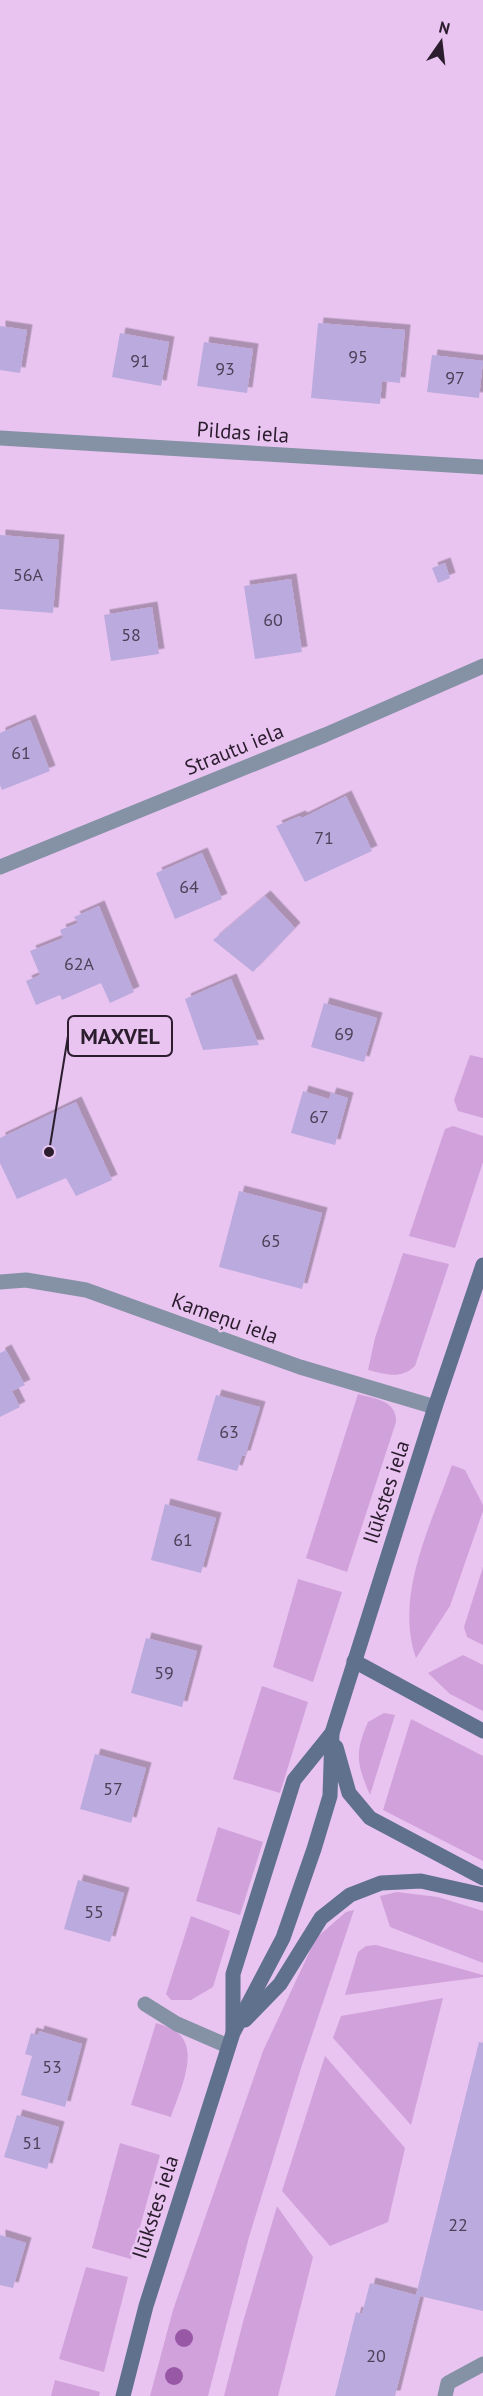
<svg xmlns="http://www.w3.org/2000/svg" width="483" height="2396" font-family="'PT Sans',sans-serif">
<defs>
<filter id="shadow"><feDropShadow dx="5.5" dy="-5.5" stdDeviation="0" flood-color="#0004"/></filter>
</defs>
<rect width="100%" height="100%" fill="#e9c4f1"/>
<g fill="#d1a1db">
<path d="M470,1055L483,1058V1118L458,1111L454,1100Z"/>
<path d="M453,1126L483,1136V1162L455,1248L409,1236L445,1129Z"/>
<path d="M403,1253L449,1264L415,1366C400,1380 386,1374 368,1370L375,1338Z"/>
<path d="M358,1394C375,1399 397,1400 396,1422L347,1572L306,1558Z"/>
<path d="M452,1465L465,1470L483,1505V1511L450,1606L416,1658C394,1595 431,1525 452,1465Z"/>
<path d="M483,1567V1645L467,1637L464,1627Z"/>
<path d="M298,1579L342,1592L313,1682L273,1667Z"/>
<path d="M463,1655L483,1665V1711L450,1694L428,1673Z"/>
<path d="M262,1686L308,1702L280,1793L233,1779Z"/>
<path d="M384,1713L395,1715L370,1795C357,1764 354,1754 368,1722Z"/>
<path d="M411,1719L483,1756V1861L383,1810Z"/>
<path d="M218,1827L263,1842L240,1915L196,1901Z"/>
<path d="M397,1892L438,1897L483,1911V1963L390,1927L380,1896Z"/>
<path d="M354,1910L301,2068L249,2237L208,2396H150L173,2310L263,2051L316,1938L346,1912Z"/>
<path d="M191,1916L230,1931L213,1987L191,2000H171L166,1994Z"/>
<path d="M376,1945L483,1975V1977L345,1995L358,1952L366,1946Z"/>
<path d="M443,1998L411,2125L333,2038L341,2016Z"/>
<path d="M156,2023C165,2026 175,2029 181,2036C198,2056 178,2095 171,2117L131,2105Z"/>
<path d="M325,2056L405,2148L388,2222L330,2246L282,2191Z"/>
<path d="M120,2143L160,2155L131,2259L92,2248Z"/>
<path d="M277,2206L313,2257L278,2396H224L243,2322Z"/>
<path d="M86,2267L128,2277L104,2372L59,2359Z"/>
<path d="M55,2380L100,2392L99,2396H51Z"/>
</g>
<g fill="#bad" filter="url(#shadow)">
<path d="M318,323L405,330L400,383L382,381L380,404L311,398Z"/>
<path d="M0,326L27,330L20,373L0,370Z"/>
<path d="M120,333L169,342L161,386L112,377Z"/>
<path d="M204,342L253,349L247,393L197,386Z"/>
<path d="M432,355L483,361L479,398L427,392Z"/>
<path d="M0,535L59,540L53,613L0,609Z"/>
<path d="M445,563L450,578L438,583L432,568Z"/>
<path d="M291,579L302,652L255,659L244,586Z"/>
<path d="M152,607L159,654L111,661L104,615Z"/>
<path d="M30,720L50,771L2,790L0,785V733Z"/>
<path d="M346,796L372,851L305,882L276,826L300,816L302,818Z"/>
<path d="M202,853L222,899L175,919L156,873Z"/>
<path d="M265,896L295,928L253,972L213,940Z"/>
<path d="M99,906L134,992L110,1003L101,983L62,1000L60,995L36,1005L26,981L40,975L30,951L63,938L60,930L78,923L74,917Z"/>
<path d="M231,979L259,1045L203,1050L185,999Z"/>
<path d="M324,1003L377,1018L364,1062L311,1047Z"/>
<path d="M303,1091L329,1099L331,1093L348,1098L335,1145L291,1133Z"/>
<path d="M76,1102L112,1180L76,1196L66,1178L17,1199L0,1163V1138Z"/>
<path d="M239,1191L322,1213L302,1289L219,1267Z"/>
<path d="M6,1350L25,1385L12,1391L20,1407L0,1417V1353Z"/>
<path d="M216,1395L260,1407L245,1456H242L237,1471L197,1460Z"/>
<path d="M165,1504L216,1518L201,1573L151,1560Z"/>
<path d="M146,1638L197,1651L182,1707L131,1693Z"/>
<path d="M95,1754L146,1768L131,1823L80,1809Z"/>
<path d="M78,1880L124,1893L110,1942L64,1929Z"/>
<path d="M39,2031L82,2044L65,2107L21,2095L32,2056L25,2054L31,2033L38,2035Z"/>
<path d="M479,2042L483,2043V2311L420,2296L395,2396H335L356,2312L362,2314L370,2283L416,2295Z"/>
<path d="M17,2115L59,2127L47,2169L4,2157Z"/>
<path d="M0,2235L26,2243L13,2288L0,2285Z"/>
</g>
<g fill="none" stroke-linecap="round" stroke-linejoin="round">
<path stroke="#8591a5" stroke-width="15" d="M145,2004L177,2024L228,2046"/>
<g stroke="#8591a5" stroke-width="15">
<path d="M0,438L483,467"/>
<path d="M0,867L325,735L483,666"/>
<path d="M0,1282L26,1280L86,1290L300,1367L435,1407"/>
<path d="M445,2396L448,2383L483,2364"/>
</g>
<g stroke="#5f718d" stroke-width="15">
<path d="M354,1661L483,1731"/>
<path d="M336,1747L349,1793L370,1818L483,1878"/>
<path d="M245,2020L280,1984L321,1918L350,1895L381,1883L421,1881L483,1895"/>
<path d="M233,2031V1974L294,1780L332,1733"/>
<path d="M123,2396L146,2306L233,2033L283,1938L314,1849L330,1796L332,1733L435,1407L483,1265"/>
</g>
</g>
<g fill="#9958a5">
<circle cx="184" cy="2338" r="9"/>
<circle cx="174" cy="2376" r="9"/>
</g>
<g text-anchor="middle" dominant-baseline="central" stroke-width="5" stroke-linejoin="round" paint-order="stroke">
<g font-size="18" fill="#4f405a">
<text x="358" y="356">95</text>
<text x="140" y="360">91</text>
<text x="225" y="368">93</text>
<text x="455" y="377">97</text>
<text x="28" y="574">56A</text>
<text x="273" y="619">60</text>
<text x="131" y="634">58</text>
<text x="21" y="752">61</text>
<text x="324" y="837">71</text>
<text x="189" y="886">64</text>
<text x="79" y="963">62A</text>
<text x="344" y="1033">69</text>
<text x="319" y="1116">67</text>
<text x="271" y="1240">65</text>
<text x="229" y="1431">63</text>
<text x="183" y="1539">61</text>
<text x="164" y="1672">59</text>
<text x="113" y="1788">57</text>
<text x="94" y="1911">55</text>
<text x="52" y="2066">53</text>
<text x="32" y="2142">51</text>
<text x="458" y="2224">22</text>
<text x="376" y="2355">20</text>
</g>
<g font-size="21" fill="#2b1d2e" stroke="#e9c4f1">
<text transform="translate(243 432) rotate(4)">Pildas iela</text>
<text transform="translate(234 749) rotate(-22)">Strautu iela</text>
<text transform="translate(225 1318) rotate(20)">Kameņu iela</text>
<text transform="translate(386 1492) rotate(-72)">Ilūkstes iela</text>
<text transform="translate(155 2207) rotate(-72)">Ilūkstes iela</text>
</g>
</g>
<path fill="none" stroke="#2b1d2e" stroke-width="2" d="M49 1152L68 1036"/>
<circle fill="#2b1d2e" stroke="#e9c4f1" stroke-width="2" cx="49" cy="1152" r="6"/>
<rect fill="#e9c4f1" stroke="#2b1d2e" stroke-width="2" x="68" y="1016" width="104" height="40" rx="6"/>
<g font-size="22" text-anchor="middle" font-weight="bold" fill="#2b1d2e">
<text x="120" y="1044">MAXVEL</text>
</g>
<g transform="translate(441 42) rotate(14)" stroke="#e9c4f1" stroke-width="4.5" paint-order="stroke">
<path d="M0-4.5L10 22L0 15L-10 22Z" fill="#2b1d2e"/>
<text y="-9" font-size="16" font-weight="bold" text-anchor="middle" fill="#2b1d2e">N</text>
</g>
</svg>
